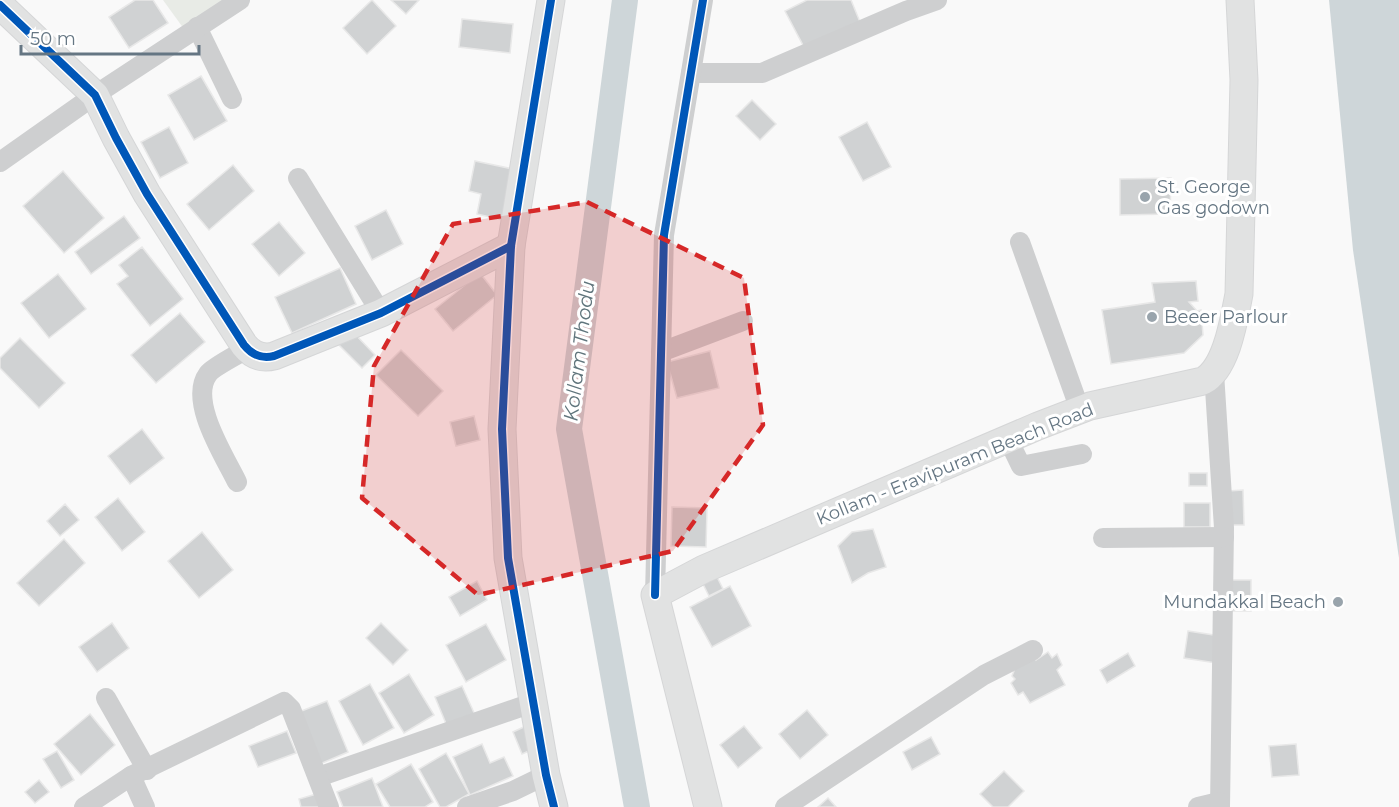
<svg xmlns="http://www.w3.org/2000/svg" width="1399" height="807" font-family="Montserrat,sans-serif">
<rect width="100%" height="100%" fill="#f9f9f9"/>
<path fill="#e8ebe6" d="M163,0H227L184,29Z"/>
<path fill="#ced6d9" d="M1329,0H1399V558L1353,250Z"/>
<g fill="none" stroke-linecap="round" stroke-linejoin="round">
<path stroke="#ced6d9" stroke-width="26" d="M625,0L569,429L637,807"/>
</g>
<g fill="#d0d2d3" stroke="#e8e8e8" stroke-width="1.5">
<path d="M135,0H153L168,23L129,48L109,17Z"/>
<path d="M372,0L396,26L367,54L343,28Z"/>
<path d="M391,0H419L406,14Z"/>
<path d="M807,0H851L860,22L804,47L785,11Z"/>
<path d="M462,19L513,24L510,53L459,47Z"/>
<path d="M201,76L227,121L194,140L168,95Z"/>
<path d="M752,100L776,124L760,140L736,116Z"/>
<path d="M867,122L891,167L863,181L839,137Z"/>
<path d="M169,127L188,163L160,178L141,142Z"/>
<path d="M475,161L513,169L503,220L477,214L481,194L469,191Z"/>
<path d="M233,165L254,191L209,230L187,204Z"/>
<path d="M63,171L104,218L64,253L23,206Z"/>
<path d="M1171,178L1170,214L1120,215V179Z"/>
<path d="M386,210L403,244L372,260L355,226Z"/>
<path d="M124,216L140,238L91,274L75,252Z"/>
<path d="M279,222L305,253L279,276L252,244Z"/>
<path d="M142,247L183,299L150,326L117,284L128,276L119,265Z"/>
<path d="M340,268L356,304L292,333L275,297Z"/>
<path d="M480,273L497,295L453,331L435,309Z"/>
<path d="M58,274L86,309L49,338L21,303Z"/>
<path d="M1196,281L1198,301L1189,302L1197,311L1201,310L1203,335L1184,353L1111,364L1102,310L1155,302L1152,283Z"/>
<path d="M180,313L205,342L156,383L131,355Z"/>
<path d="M350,329L375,355L362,368L336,342Z"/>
<path d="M20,338L65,383L39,408L0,368V358Z"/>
<path d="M401,350L443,391L418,416L376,375Z"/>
<path d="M710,351L719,388L677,398L667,362Z"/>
<path d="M474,416L480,440L456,446L450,422Z"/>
<path d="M142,429L164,458L130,484L108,456Z"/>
<rect x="1189" y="473" width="18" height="13"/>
<path d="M1243,490L1244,525H1229L1228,491Z"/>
<path d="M118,498L145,532L122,551L95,517Z"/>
<rect x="1184" y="503" width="26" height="24"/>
<path d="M65,504L79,520L60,536L47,521Z"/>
<path d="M672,507L707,508L706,547L671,546Z"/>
<path d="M873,529L886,567L868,573L852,583L838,546L852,532Z"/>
<path d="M202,532L233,570L199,598L168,561Z"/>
<path d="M64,539L85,563L39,606L17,583Z"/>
<path d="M714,571L723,589L709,596L700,578Z"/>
<rect x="1229" y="580" width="22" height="31"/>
<path d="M477,581L487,600L460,616L449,597Z"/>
<path d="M730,586L751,626L712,647L690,607Z"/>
<path d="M112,623L129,648L97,672L79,647Z"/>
<path d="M381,623L408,650L393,665L366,638Z"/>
<path d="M486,624L506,660L466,682L446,645Z"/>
<path d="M1188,631L1220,636L1216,663L1184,658Z"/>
<path d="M1033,650L1036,660L1048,652L1052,658L1057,654L1062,665L1057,670L1065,685L1030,703L1023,692L1018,695L1011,683L1015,679L1012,676L1019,658Z"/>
<path d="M1128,653L1135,666L1107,683L1100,670Z"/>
<path d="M409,674L434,715L404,733L379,693Z"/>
<path d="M370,684L394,728L363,745L339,701Z"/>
<path d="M462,686L475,715L447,726L435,697Z"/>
<path d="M327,701L348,752L320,764L299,712Z"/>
<path d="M807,710L828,735L800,759L779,734Z"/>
<path d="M90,714L115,745L81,775L54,744Z"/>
<path d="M528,725L538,747L522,754L513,732Z"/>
<path d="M744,726L762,748L738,768L720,745Z"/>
<path d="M287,731L296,753L258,767L249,746Z"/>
<path d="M931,737L940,754L912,770L903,752Z"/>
<path d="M482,744L490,763L504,757L513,776L470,795L453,757Z"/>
<path d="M1296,744L1299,775L1272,777L1269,746Z"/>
<path d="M57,751L74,780L61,788L43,759Z"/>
<path d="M446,753L469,794L446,807H440L419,769Z"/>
<path d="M411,764L433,802L425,807H390L376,784Z"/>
<path d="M1004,771L1024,791L1008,807H993L980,794Z"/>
<path d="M372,778L383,807H343L337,792Z"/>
<path d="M39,780L49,792L35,803L25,792Z"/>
<path d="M320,793L324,807H301L299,799Z"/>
<path d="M828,798L836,807H818Z"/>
</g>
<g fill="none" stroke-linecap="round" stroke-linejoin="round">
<defs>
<g id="secondary">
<path d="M551,0L511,246L502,429L508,558L546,775L554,807"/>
<path d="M0,5L95,95L116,138L147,194L244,345C252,355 262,359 274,356L381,313L511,246"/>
<path d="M708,807L655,595L704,569L1038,426L1090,406L1203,381C1227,368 1234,319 1239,294L1244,80L1240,0"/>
</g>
</defs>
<use href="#secondary" stroke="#d5d6d7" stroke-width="29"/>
<g stroke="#cecfd0" stroke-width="20">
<path d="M197,27L232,99"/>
<path d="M691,73H762L906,11L937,0"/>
<path d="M0,162L95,95L240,0"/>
<path d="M298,178L381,313"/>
<path d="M1020,242L1080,410"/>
<path d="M661,352L743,321"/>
<path d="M1214,373L1224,528L1220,807"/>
<path d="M1008,439L1021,466L1082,454"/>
<path d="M237,482C225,457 188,401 208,374C213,367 239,354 247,349"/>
<path d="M1103,538L1224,537"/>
<path d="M655,595L664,235L703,0"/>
<path d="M106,698L147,770"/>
<path d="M131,776L145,807"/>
<path d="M318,777L535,702"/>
<path d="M84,807L131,776L284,702L291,709L329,807"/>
<path d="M467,807L513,791L546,775"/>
<path d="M785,807L984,675L1033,650"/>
<path d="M1198,807L1219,802"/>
</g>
<use href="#secondary" stroke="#e1e2e2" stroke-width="27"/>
<defs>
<g id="cycleway">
<path d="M551,0L511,246L502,429L508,558L546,775L554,807"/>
<path d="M0,5L95,95L116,138L147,194L244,345C252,355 262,359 274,356L381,313L511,246"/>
<path d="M655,595L664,235L703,0"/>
</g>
</defs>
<use href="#cycleway" stroke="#fff" stroke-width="11"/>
<use href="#cycleway" stroke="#0057b8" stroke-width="8"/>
</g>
<path fill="#d62828" fill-opacity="0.2" stroke="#d62828" stroke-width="4.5" stroke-dasharray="12 8" stroke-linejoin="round" d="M587,202L744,278L763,425L673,551L478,595L362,498L374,366L453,224Z"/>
<g fill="#99a4ac" stroke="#fff" stroke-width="2">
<circle cx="1145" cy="197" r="6"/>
<circle cx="1152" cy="317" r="6"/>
<circle cx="1338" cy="602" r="6"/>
</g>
<g text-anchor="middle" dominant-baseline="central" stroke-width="6" stroke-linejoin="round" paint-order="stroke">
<g font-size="18" fill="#657683" stroke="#fff" text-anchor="start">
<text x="1157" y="187">St. George<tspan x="1157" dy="21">Gas godown</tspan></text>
<text x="1164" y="317">Beeer Parlour</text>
<text x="1326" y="602" text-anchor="end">Mundakkal Beach</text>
</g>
<g font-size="18" fill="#657683" stroke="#fff">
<text transform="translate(955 464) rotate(-22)">Kollam - Eravipuram Beach Road</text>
</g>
<g font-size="20" font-style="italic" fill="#60757c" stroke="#fff">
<text transform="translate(579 351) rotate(-83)">Kollam Thodu</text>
</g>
</g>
<path d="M21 45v9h178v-9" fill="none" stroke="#657683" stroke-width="3"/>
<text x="30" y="45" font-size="18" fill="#657683" stroke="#ffffff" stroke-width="4.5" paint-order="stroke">50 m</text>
</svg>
